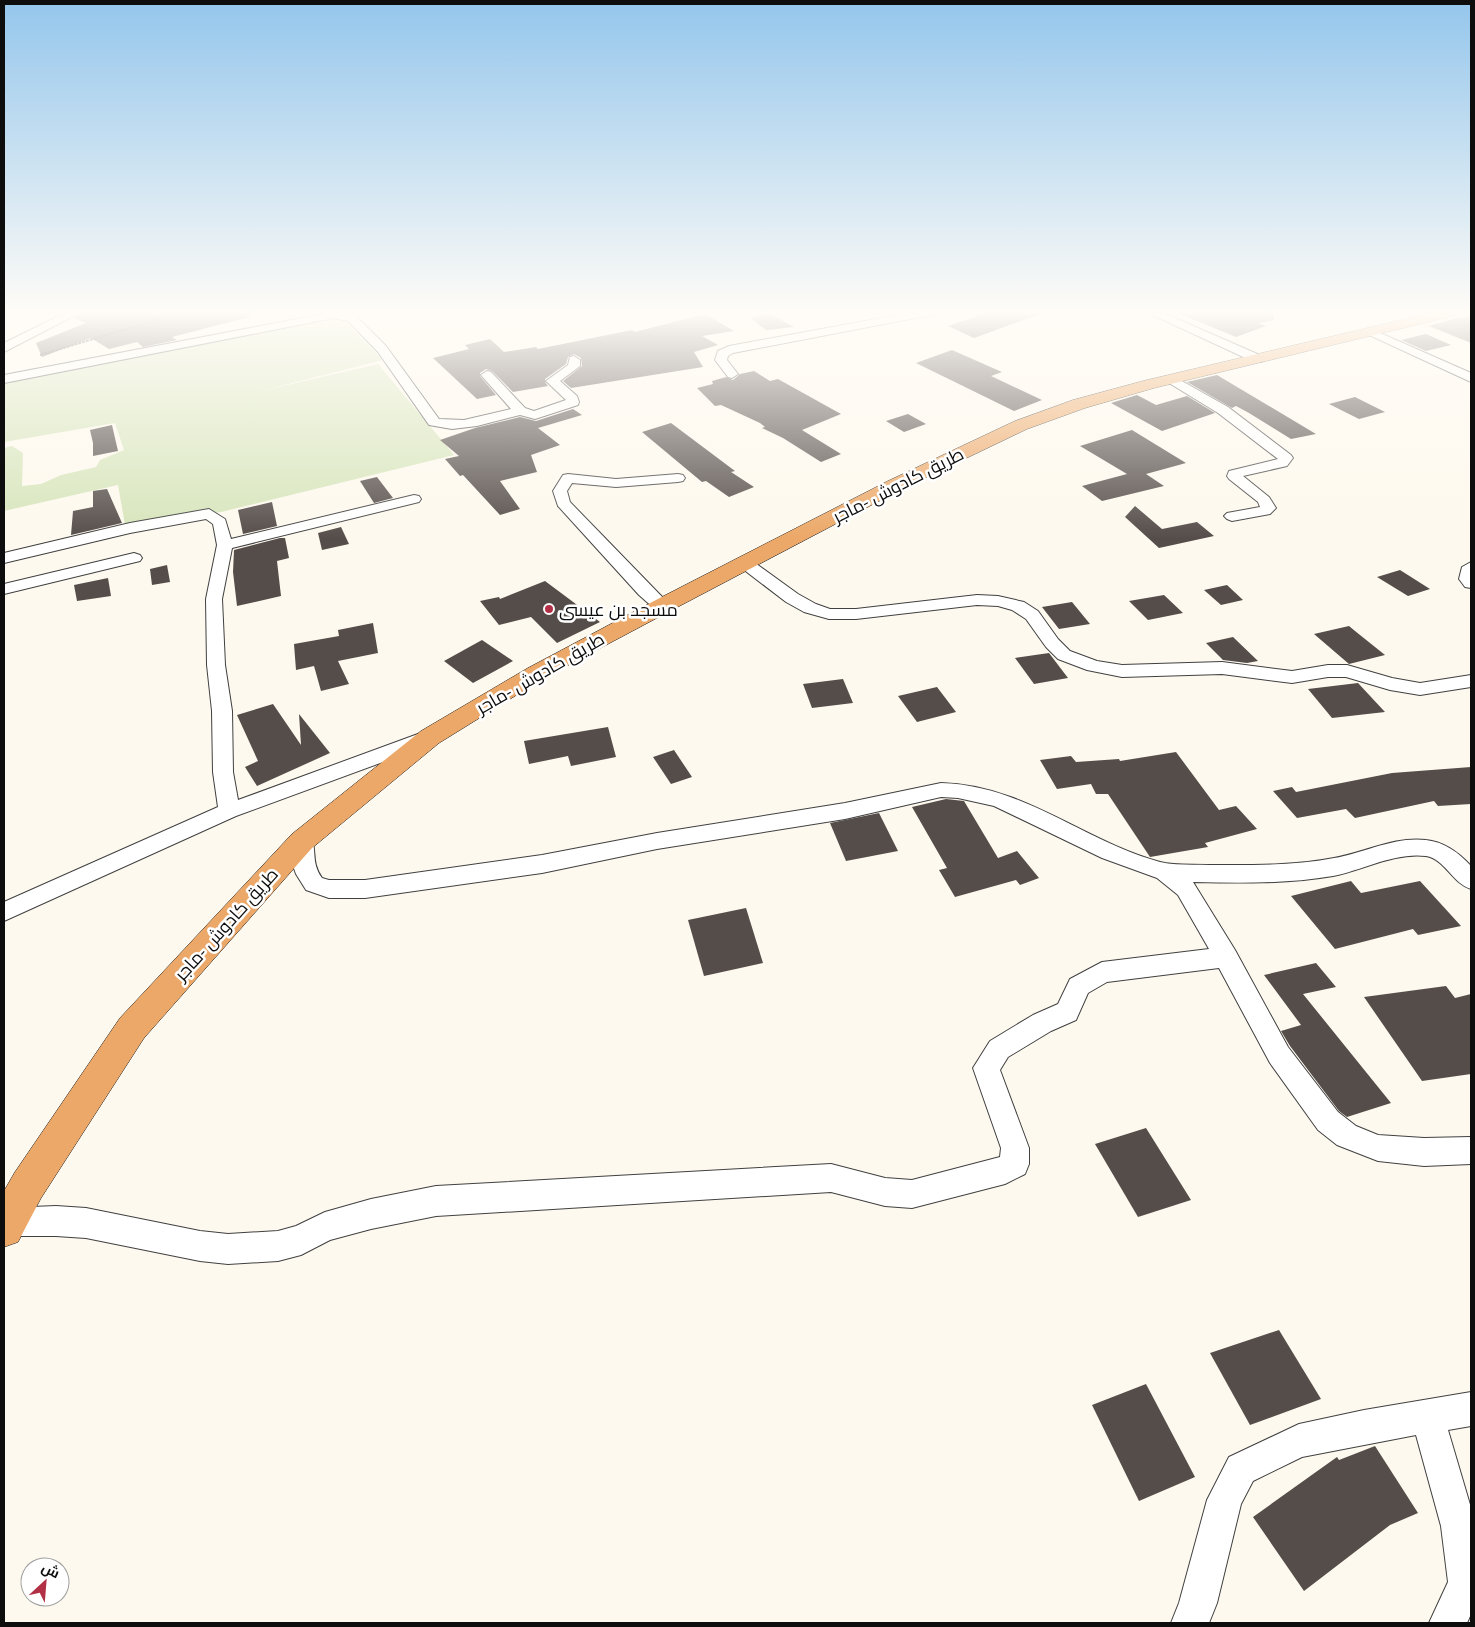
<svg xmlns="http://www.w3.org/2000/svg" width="1475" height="1627" font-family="'Source Serif 4',Cairo,serif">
<rect width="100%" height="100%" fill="#fef9ee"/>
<path fill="#d6e5bb" d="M341,318L383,360L257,392L378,364L454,455L221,512L125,525L118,485L4,511V448L12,446L23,453L22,486L41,484L61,475L96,467L100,460L124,450L115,423L4,442V381Z"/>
<g fill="#554d4a">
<path d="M85,311H249V317L172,337L177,340L143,347L137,342L109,349L91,338L42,357L36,343L86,323L74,318Z"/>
<path d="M993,311H1043V313L974,338L948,326Z"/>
<path d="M1173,311H1274V320L1258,323L1266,326L1236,337Z"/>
<path d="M769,313L794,327L766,330L751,318Z"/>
<path d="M705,314L734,331L702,336L718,345L694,352L703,367L571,388L563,381L582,366L581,358L574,354L568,357L566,364L545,379V382L548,386L513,392L492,371L486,369L480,373V376L496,395L477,399L433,358L469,349L465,345L490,339L504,352L536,347L538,349L632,330L635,332Z"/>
<path d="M1471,316V343L1429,326L1453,319Z"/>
<path d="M1426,334L1451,345L1426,351L1401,340Z"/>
<path d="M952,350L1002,372L991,376L1042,400L1014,411L916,363Z"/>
<path d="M754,371L770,381L778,379L841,414L802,430L841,454L821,462L783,438L762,428L765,427L760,423L721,405L715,406L697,388L713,384L712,381L726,377L733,380L740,374Z"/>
<path d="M1217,375L1316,434L1291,439L1249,413L1236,406L1232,408L1187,382Z"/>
<path d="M1137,395L1156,405L1187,396L1215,413L1162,431L1111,403Z"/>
<path d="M1355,397L1385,412L1359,419L1329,404Z"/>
<path d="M573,409L582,415L538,428L560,445L531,455L537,472L500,481L520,509L500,515L463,475L460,476L445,459L459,456L440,440L475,428L520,417L536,421Z"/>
<path d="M908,414L926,424L904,432L886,421Z"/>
<path d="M671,423L735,471L731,472L754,487L729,497L706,481L702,482L642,432Z"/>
<path d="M112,425L118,451L93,456V443L90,430Z"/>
<path d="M1132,430L1186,463L1146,474L1164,486L1102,501L1082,486L1127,474L1080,446Z"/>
<path d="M377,477L393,498L374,503L360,481Z"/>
<path d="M107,489L122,523L71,535L73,511L93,507V491Z"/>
<path d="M272,502L277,526L243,534L238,510Z"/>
<path d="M1135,506L1162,529L1197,522L1214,536L1159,548L1125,517Z"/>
<path d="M341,527L349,544L322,550L318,533Z"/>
<path d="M280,538H285L289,558L277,561L281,596L237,606L233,572L234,550Z"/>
<path d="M167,565L170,582L152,585L150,569Z"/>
<path d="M1400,570L1430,589L1408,596L1377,577Z"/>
<path d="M108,578L111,596L77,601L74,585Z"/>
<path d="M545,581L600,622L557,643L531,617L499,625L480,601L499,597L500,599Z"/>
<path d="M1227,585L1243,600L1221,605L1204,590Z"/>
<path d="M1164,595L1183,613L1148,620L1129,601Z"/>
<path d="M1072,602L1090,624L1059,629L1042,607Z"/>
<path d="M373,623L378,653L338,661L349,684L321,691L314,666L296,670L294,644L339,636L338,630Z"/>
<path d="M1349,626L1355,631L1385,655L1349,664L1314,634Z"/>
<path d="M1233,637L1258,661L1247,663L1223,660L1206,643Z"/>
<path d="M482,640L513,661L473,683L444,661Z"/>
<path d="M1049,653L1068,678L1034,684L1015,658Z"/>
<path d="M843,679L853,703L812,708L803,684Z"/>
<path d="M1358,683L1385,712L1332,718L1308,689Z"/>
<path d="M937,687L956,712L917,722L898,696Z"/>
<path d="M273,704L301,745L299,714L330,753L257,786L245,767L258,761L237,715Z"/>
<path d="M608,727L616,757L571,766L568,756L529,764L524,741Z"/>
<path d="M674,750L692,777L671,784L653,757Z"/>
<path d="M1176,752L1219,810L1236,806L1257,829L1205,843L1208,847L1150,857L1108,794H1096L1091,784L1057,789L1040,760L1071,756L1076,762L1119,759L1120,761Z"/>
<path d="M1471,767V804L1438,806L1434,801L1355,818L1346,809L1297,818L1273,791L1292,787L1296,792L1392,773Z"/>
<path d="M946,799L964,801L998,858L1017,851L1039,878L1020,885L1016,880L955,897L939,870L947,868L912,807Z"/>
<path d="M879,813L898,851L846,861L830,823Z"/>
<path d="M1351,881L1361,893L1420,881L1461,926L1418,935L1413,929L1335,949L1291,896Z"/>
<path d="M746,908L763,963L704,976L688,920Z"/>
<path d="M1316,963L1336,987L1303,994L1391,1103L1347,1117L1339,1111L1290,1046L1281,1031L1301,1025L1264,975Z"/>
<path d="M1446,986L1455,998L1471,994V1074L1422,1081L1364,997Z"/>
<path d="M1146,1128L1191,1200L1138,1217L1095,1144Z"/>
<path d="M1279,1330L1321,1399L1250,1425L1210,1353Z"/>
<path d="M1146,1384L1195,1477L1139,1501L1092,1405Z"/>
<path d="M1375,1446L1418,1513L1390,1525L1304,1591L1253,1517L1337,1457L1339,1460Z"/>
</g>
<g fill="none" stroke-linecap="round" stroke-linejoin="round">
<defs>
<g id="minor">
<path d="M69,311H83L4,352V343Z"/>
<path d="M919,311H942L936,314L733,353L728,356L727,360L738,374L732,378L728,377L715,360L718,351L729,346Z"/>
<path d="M1144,311H1159L1262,356L1264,359L1262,362H1254Z"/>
<path d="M1421,311H1436L1443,315L1437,318Z"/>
<path d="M334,312L356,316L386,346L439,419L464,420L511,409L481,375L487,371L491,372L525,408L534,411L566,400L546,381L568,365L570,357L574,356L580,360V366L560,381L577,396L579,402L578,405L535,419L520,415L477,426L452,429L429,425L378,352L348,321L334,318L4,383V375Z"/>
<path d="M1371,329L1471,373V382L1367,334L1365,332Z"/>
<path d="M1173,376L1228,407L1291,455L1293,458L1287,466L1243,476L1269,497L1276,508L1270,514L1232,521L1227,519L1224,516L1227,513L1260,507L1258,502L1229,479L1227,476L1229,471L1278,459L1218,413L1169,383L1167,380Z"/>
<path d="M568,474L616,479L678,474L683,475L685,478L683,481L678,482L616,487L572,483L567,491L570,502L671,606L668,610L662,611L656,610L639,595L558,506L553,491L563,475Z"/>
<path d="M414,495L419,496L421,499L419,502L232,548L222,599L225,665L232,711L233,772L238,800L418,734L425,732L432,734L435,739L432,744L236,816L4,921V902L218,807L213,772L212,711L207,665L206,599L217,545L213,524L206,519L130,533L4,563V553L130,523L209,509L225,519L231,539Z"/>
<path d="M134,553L140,555L142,558L140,561L4,594V584Z"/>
<path d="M745,558L751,560L798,594L816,604L830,609H856L977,595L998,596L1024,602L1038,611L1058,639L1070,651L1097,661L1122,665L1222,662L1292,671L1328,665H1347L1392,678L1420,683L1471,675V687L1420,695L1390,690L1346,677H1328L1292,683L1222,674L1122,677L1087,670L1058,659L1046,647L1026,619L1012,610L998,606L977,605L856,619H829L804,612L786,602L739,566L737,563L739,560Z"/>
<path d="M1471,562V588L1465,587L1459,579L1462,567Z"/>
<path d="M941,783C1024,785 1083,841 1160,862C1176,866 1193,864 1209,865C1251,865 1293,866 1334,858C1364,853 1395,836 1426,840C1445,842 1459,853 1471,866V889C1453,884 1445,859 1426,856C1395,852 1363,870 1333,876C1287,884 1239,883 1193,882L1235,950L1288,1047L1338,1112L1356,1126L1378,1135L1424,1138L1471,1137V1164L1424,1166L1378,1161L1337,1145L1318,1130L1270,1063L1219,968L1107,982L1088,993L1076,1020L1051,1031L1008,1057L1000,1070L1029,1148V1164L1025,1174L1005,1184L912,1208L885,1206L831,1192L436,1216L371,1229L330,1240L301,1255L278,1261L228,1264L200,1261L86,1238L56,1236H4V1210L7,1208L56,1206L86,1208L200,1231L228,1234L278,1231L296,1226L325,1212L371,1199L436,1186L831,1164L885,1178L912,1180L1000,1157L1001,1148L973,1068L990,1041L1033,1015L1058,1004L1070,979L1102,962L1209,949L1178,895L1157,878L1102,858L994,806L958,798L941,797L845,819L657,849L542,873L365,898H329L306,890L296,874L292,863L291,841L294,835L302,833L310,835C318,850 310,861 322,878L329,880H365L542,855L657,833L845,803Z"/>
<path d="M1471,1392V1426L1448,1430L1471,1508V1614L1467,1623H1429L1448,1582L1441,1526L1416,1435L1302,1457L1253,1481L1241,1504L1217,1603L1209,1623H1171L1179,1603L1207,1500L1229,1457L1299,1424L1364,1410Z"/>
</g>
<path id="trunk" d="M1440,311H1464L1462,314L1457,315L1154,388L1085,408L1027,429L902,489L670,611L544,678L439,743L312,848L144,1038L41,1198L18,1242L4,1247V1191L15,1172L120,1018L292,834L421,731L528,668L654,601L888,481L1015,421L1073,400L1143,381Z"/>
</defs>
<use href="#minor" stroke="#404040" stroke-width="2"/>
<use href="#trunk" stroke="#1e1e1e" stroke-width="1"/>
<path stroke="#2f2f2f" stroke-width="2" stroke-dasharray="3 1" stroke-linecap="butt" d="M40,355L160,319"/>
<use href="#minor" fill="#fff" fill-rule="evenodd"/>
<use href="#trunk" fill="#eca868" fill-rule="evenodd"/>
</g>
<linearGradient id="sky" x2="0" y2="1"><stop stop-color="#94c6ec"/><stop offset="0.58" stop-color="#fffcf7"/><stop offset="1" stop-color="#fffcf7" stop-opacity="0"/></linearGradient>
<rect width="1475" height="539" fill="url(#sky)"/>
<circle fill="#b23046" stroke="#fff" stroke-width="2" cx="549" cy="609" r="5"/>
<g text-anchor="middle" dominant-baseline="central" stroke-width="5" stroke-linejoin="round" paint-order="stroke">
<g font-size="18" fill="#0d0d0d" stroke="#fff">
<text transform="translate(898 485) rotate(-27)">طريق كادوش -ماجر</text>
<text transform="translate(540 673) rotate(-30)">طريق كادوش -ماجر</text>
<text transform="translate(226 924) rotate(-48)">طريق كادوش -ماجر</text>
</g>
<g font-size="18" fill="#0d0d0d" stroke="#fff" text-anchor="start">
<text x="559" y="609">مسجد بن عيسى</text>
</g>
</g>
<rect width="1475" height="1627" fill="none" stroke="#0d0d0d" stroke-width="10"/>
<g transform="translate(45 1582) rotate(26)"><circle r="24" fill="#ffffff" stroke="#9e9e9e"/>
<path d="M0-4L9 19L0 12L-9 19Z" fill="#b23046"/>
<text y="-8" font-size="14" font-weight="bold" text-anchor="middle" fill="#0d0d0d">ش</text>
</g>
</svg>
